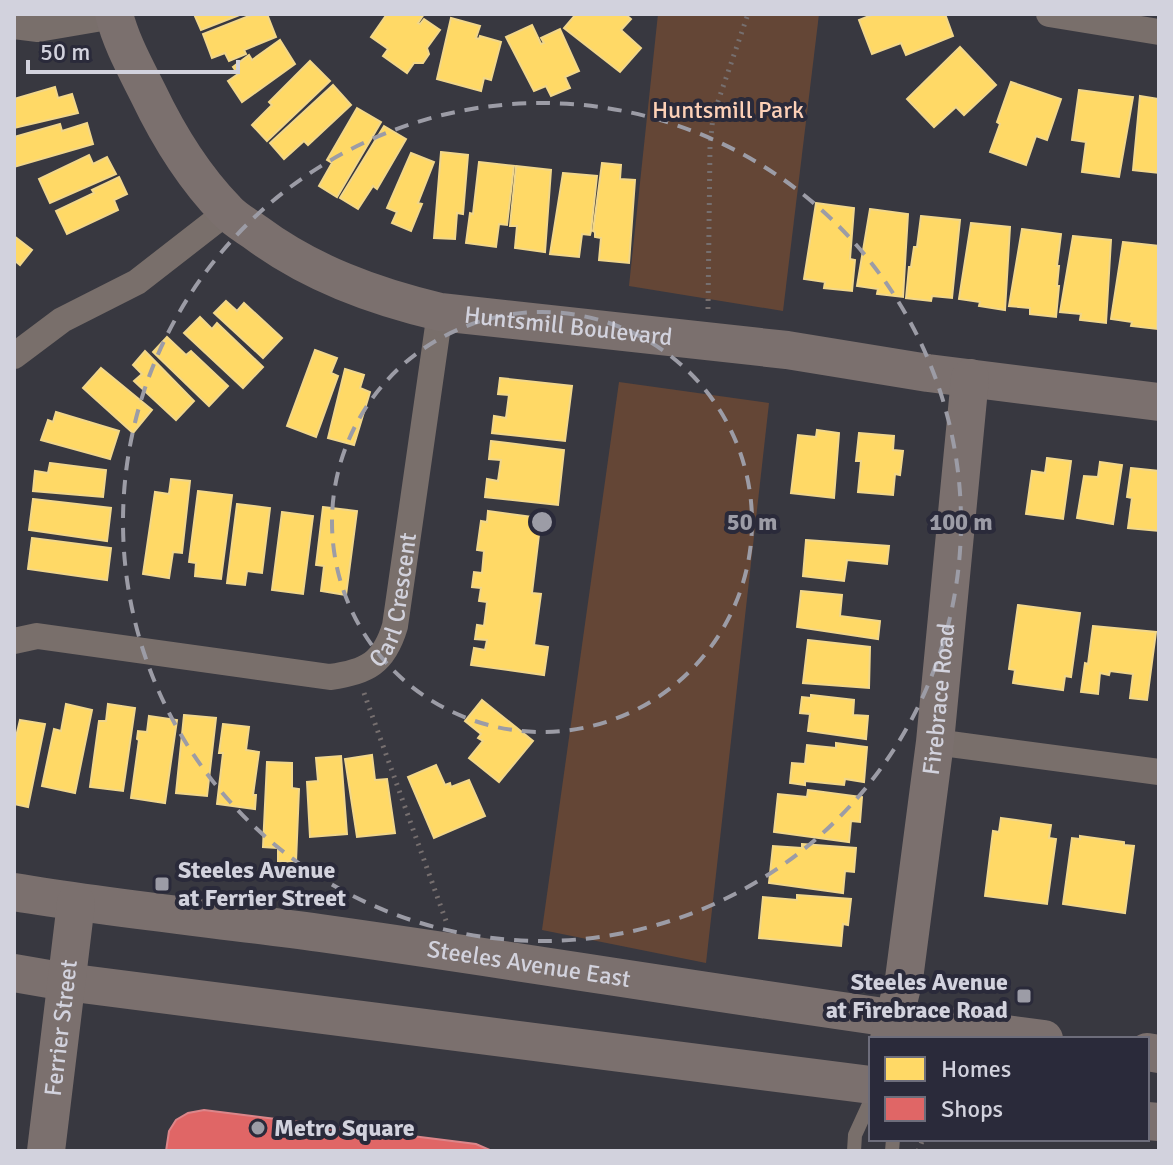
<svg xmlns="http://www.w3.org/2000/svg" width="1173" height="1165" font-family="Signika,sans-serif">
<rect width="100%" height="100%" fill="#383840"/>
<g fill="#644636">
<path d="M658,14H819L783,311L629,286Z"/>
<path d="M619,382L769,403L706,963L542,930Z"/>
</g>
<g fill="#ffd966" stroke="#f2d78a" stroke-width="2">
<path d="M194,14H242L201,30Z"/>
<path d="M254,14H267L276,37L244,50L246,54L229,61L225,53L212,58L203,34Z"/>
<path d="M387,14H424L418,23L420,24L424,19L440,30L427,48L429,54L423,63H414L407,73L383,56L388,49L371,37Z"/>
<path d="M576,14H625L631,19L621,30L641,48L620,72L564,28Z"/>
<path d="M874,14H945L953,36L906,55L901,43L872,54L859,20Z"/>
<path d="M451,18L480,26L476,38L479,39L480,36L501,42L491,80L484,78L481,91L437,79Z"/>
<path d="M532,25L541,44L544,43L541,38L560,29L579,71L565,77L570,88L551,96L546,86L534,91L506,37Z"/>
<path d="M280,40L295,64L242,102L228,81L238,74L233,67L249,55L252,60Z"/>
<path d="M960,47L996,85L964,115L956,107L934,127L907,99Z"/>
<path d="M310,61L330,81L267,141L252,125L272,105L269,102Z"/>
<path d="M1011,82L1061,99L1047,140L1036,136L1026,165L990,152L1000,124L997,122Z"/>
<path d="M333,85L351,105L308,145L304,141L284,159L270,143Z"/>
<path d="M55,87L58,98L72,94L78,113L14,128V99Z"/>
<path d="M1079,90L1133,97L1119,177L1082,172L1086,142L1072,140Z"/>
<path d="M1140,96L1159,99V173L1133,170Z"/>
<path d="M357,108L381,122L337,197L319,186L332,163L327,160Z"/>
<path d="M87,123L93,144L14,167V137L60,124L62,131Z"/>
<path d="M384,126L406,139L377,189L373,186L358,209L340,198Z"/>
<path d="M441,152L468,155L463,214L457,213L455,239L434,238Z"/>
<path d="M411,153L434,162L418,203L422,204L411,231L392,223L397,212L387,208Z"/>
<path d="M89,155L93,164L107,157L116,174L50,203L39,179Z"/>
<path d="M479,162L514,166L507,225L499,224L496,247L466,243L470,213L473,214Z"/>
<path d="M602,163L621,165L620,179L635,180L629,263L599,260L601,238L595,237V232L593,231Z"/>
<path d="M516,166L551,170L545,252L515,248L517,226H510Z"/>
<path d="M563,173L597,176L591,231L590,235L582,234L579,257L550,254Z"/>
<path d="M119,177L127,194L114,200L118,210L67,234L56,211L94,193L92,190Z"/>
<path d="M816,203L854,208L850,259L855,260L852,291L824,288L825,282L804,279Z"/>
<path d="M870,209L908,214L903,297L877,294L878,289L857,286Z"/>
<path d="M921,216L960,220L952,298L932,296L931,301L906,298L909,267H911L914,247H917Z"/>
<path d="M971,223L1010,227L1005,310L979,306L980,302L959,299Z"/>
<path d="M1022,229L1061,234L1057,266H1059L1057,286H1059L1056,317L1030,314V308L1009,306Z"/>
<path d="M14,236L32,250L20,265L14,260Z"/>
<path d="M1073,236L1111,240L1106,323L1080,320L1081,314L1060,312Z"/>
<path d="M1123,242L1159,246L1157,329L1131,326L1132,322L1111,319Z"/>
<path d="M226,301L237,311L244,303L282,338L263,358L214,313Z"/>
<path d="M200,317L212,329L217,323L263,367L243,388L184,333Z"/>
<path d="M167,337L186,355L191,351L228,386L209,406L153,352Z"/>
<path d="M315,350L337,358L331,373L338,376L316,437L287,426Z"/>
<path d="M145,351L194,401L176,420L134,381L142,374L133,365Z"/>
<path d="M101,368L152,410L133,433L83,388Z"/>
<path d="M345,369L364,375L360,388L370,392L354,445L328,438Z"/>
<path d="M500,378L572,386L565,441L492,433L494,416L506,418L509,395L498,394Z"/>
<path d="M56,412L119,431L110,459L41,440L48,420L53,422Z"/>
<path d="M817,430L839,433L834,498L791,493L798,435L816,437Z"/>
<path d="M859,433L894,436L893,450L903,451L900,475L895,474L893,495L858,492L861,461H856Z"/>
<path d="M491,441L564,450L558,505L485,497L487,479L498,481L501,460L489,459Z"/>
<path d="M1047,458L1071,461L1063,519L1026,514L1032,471L1045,473Z"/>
<path d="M1100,462L1122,465L1113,524L1077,518L1084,476L1098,477Z"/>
<path d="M50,463L106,470L103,497L33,491L35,471L48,473Z"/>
<path d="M1131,468L1159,471V531L1128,528L1132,498L1127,497Z"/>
<path d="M171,479L190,481L182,553L173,552L169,578L143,574L155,492L169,494Z"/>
<path d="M198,491L232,495L221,579L195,576L196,563L189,562Z"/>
<path d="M33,499L111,508L107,541L29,530Z"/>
<path d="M237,504L270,508L262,573L247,571L245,585L227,583Z"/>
<path d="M323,507L357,511L346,595L321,591L324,566L316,565Z"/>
<path d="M488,511L541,518L532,593L541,594L534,645L548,647L544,675L471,665L474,648L485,650L487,640L475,639L477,625L484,626L487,602L479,601L481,588L472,587L474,572L482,573L484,551L477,550L481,521L487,522Z"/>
<path d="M282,512L313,516L303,594L272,590Z"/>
<path d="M32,538L111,548L107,580L28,569Z"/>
<path d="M806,540L889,546L887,564L847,560L844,581L803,576Z"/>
<path d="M801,591L842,595L840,616L880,621L878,639L797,627Z"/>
<path d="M1018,605L1080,613L1071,677L1065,676L1063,690L1013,683L1015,670L1009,669Z"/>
<path d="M1093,626L1156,632L1147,700L1130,698L1133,674L1110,671L1109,675L1100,673L1098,694L1081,692L1085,663L1088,664Z"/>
<path d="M808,640L870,647L869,688L803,683Z"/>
<path d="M811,695L854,700L853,715L868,716L866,739L808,731L810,714L800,713L802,697L811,698Z"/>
<path d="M482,700L533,741L499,782L469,758L483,741L478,738L481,734L465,721Z"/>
<path d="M66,704L92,710L75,793L42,786L54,729L61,731Z"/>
<path d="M108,704L135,708L123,791L90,787L99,721H106Z"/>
<path d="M184,715L216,718L207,796L176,793Z"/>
<path d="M149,716L177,720L165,803L131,798L139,740L137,739L138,731L147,732Z"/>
<path d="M20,720L45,724L28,807L14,804V745Z"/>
<path d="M223,724L249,727L246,750L259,752L253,795H256L255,809L217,804L223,753H219Z"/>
<path d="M836,743L867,747L864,782L845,779L844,785L805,781V785L790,783L792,763L805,764L807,745L836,748Z"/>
<path d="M372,755L375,780L387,779L395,833L357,837L345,759Z"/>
<path d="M341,756L347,834L310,837L307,782L318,781L316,758Z"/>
<path d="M267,762L292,763V788L299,789L296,862L278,861V848L263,847Z"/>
<path d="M436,765L445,785L450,783L451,787L469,780L485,816L434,838L408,777Z"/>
<path d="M808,790L862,797L860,822L851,821L849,842L774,832L778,794L807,797Z"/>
<path d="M1001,818L1051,825L1049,838L1056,839L1047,904L985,896L993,831L999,832Z"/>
<path d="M1080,836L1124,842V845L1134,846L1125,913L1063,904L1072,838L1080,839Z"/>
<path d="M802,844L856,848L854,872L845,871L843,893L769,883L773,846L802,848Z"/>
<path d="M797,895L851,899L848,925L843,924L841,946L759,938L763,897L797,900Z"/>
</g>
<path fill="#e06666" stroke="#dc868a" stroke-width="2" d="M204,1110L476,1144L492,1151H166L169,1131L176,1120L188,1113Z"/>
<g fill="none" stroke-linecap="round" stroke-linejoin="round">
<g stroke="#766f6f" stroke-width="5" stroke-dasharray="2 6" stroke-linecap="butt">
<path d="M708,309L710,147L713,116L748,14"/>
<path d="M364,693L446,921"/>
<path d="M918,1151L923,1139"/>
</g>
<g stroke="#796f6b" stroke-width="14">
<path d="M854,1151L855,1135L871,1100"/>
<path d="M892,1151L893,1139"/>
</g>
<g stroke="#796f6b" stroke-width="26">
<path d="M1049,14L1159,32"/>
<path d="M14,26L38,29L114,16"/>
<path d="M14,356L62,320L137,282L227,212"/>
<path id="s1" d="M14,641L37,636L330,677C367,672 384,663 395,626L440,312"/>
<path d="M935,742L1159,772"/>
</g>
<g stroke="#7b706e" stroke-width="38">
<path id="s2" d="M114,14C121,42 135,67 148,93C168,135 193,176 226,210C234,219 245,225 255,232C310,273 373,296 440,312L787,350L928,373L1159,402"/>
<path id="s3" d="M14,892C115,909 218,919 320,933C561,967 802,1008 1044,1039"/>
<path d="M14,973L66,982L871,1085"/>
<path id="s4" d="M889,1039L904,979L935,742L970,378"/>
<path d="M1147,1052L1159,1054"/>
<path d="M1147,1121L1159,1122"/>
<path id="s5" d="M46,1151L76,903"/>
</g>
</g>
<g fill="none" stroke="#9c9ca6" stroke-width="4" stroke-dasharray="14 10">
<circle cx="542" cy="522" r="210"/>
<circle cx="542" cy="522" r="419"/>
</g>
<g fill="#9c9ca6" stroke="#2a2a3a" stroke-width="3">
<rect x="154" y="876" width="16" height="16" rx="4"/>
<rect x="1016" y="988" width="16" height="16" rx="4"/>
<circle cx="258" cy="1128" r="8"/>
</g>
<g text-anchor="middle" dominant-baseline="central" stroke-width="8" stroke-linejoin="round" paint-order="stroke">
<g font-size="24" fill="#fcd0b7" stroke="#2a2a3a">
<text x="728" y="110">Huntsmill Park</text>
</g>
<g font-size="24" fill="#d2d2dd" stroke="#2a2a3a">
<text stroke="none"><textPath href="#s2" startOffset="596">Huntsmill Boulevard</textPath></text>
<text stroke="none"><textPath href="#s1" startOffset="434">Carl Crescent</textPath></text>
<text stroke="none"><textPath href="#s4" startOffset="344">Firebrace Road</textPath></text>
<text stroke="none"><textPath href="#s3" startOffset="520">Steeles Avenue East</textPath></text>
<text stroke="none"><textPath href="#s5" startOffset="124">Ferrier Street</textPath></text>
</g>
<g font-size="24" font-weight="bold" fill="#d2d2dd" stroke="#2a2a3a" text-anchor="start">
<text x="178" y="870">Steeles Avenue<tspan x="178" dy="28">at Ferrier Street</tspan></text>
<text x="1008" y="982" text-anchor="end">Steeles Avenue<tspan x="1008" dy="28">at Firebrace Road</tspan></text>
<text x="274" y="1128">Metro Square</text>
</g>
</g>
<circle cx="542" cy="522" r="12" fill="#9c9ca6" stroke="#2a2a3a" stroke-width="4"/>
<g font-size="24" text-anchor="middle" font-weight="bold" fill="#9c9ca6" stroke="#2a2a3a" stroke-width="8" stroke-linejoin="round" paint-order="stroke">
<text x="752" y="530">50 m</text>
<text x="961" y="530">100 m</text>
</g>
<rect width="1173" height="1165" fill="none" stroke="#d2d2dd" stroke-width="32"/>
<rect x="869" y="1037" width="280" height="104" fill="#2a2a3a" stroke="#6d6d7b" stroke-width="2"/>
<rect x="885" y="1057" width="40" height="24" fill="#ffd966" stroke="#6d6d7b" stroke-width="2"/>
<text x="941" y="1077" font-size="24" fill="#d2d2dd">Homes</text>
<rect x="885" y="1097" width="40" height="24" fill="#e06666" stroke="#6d6d7b" stroke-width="2"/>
<text x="941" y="1117" font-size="24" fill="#d2d2dd">Shops</text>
<path d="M28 60v12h210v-12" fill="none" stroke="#d2d2dd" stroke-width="4"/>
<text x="40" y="60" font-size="24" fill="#d2d2dd" stroke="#2a2a3a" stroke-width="6" paint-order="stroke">50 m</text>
</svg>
